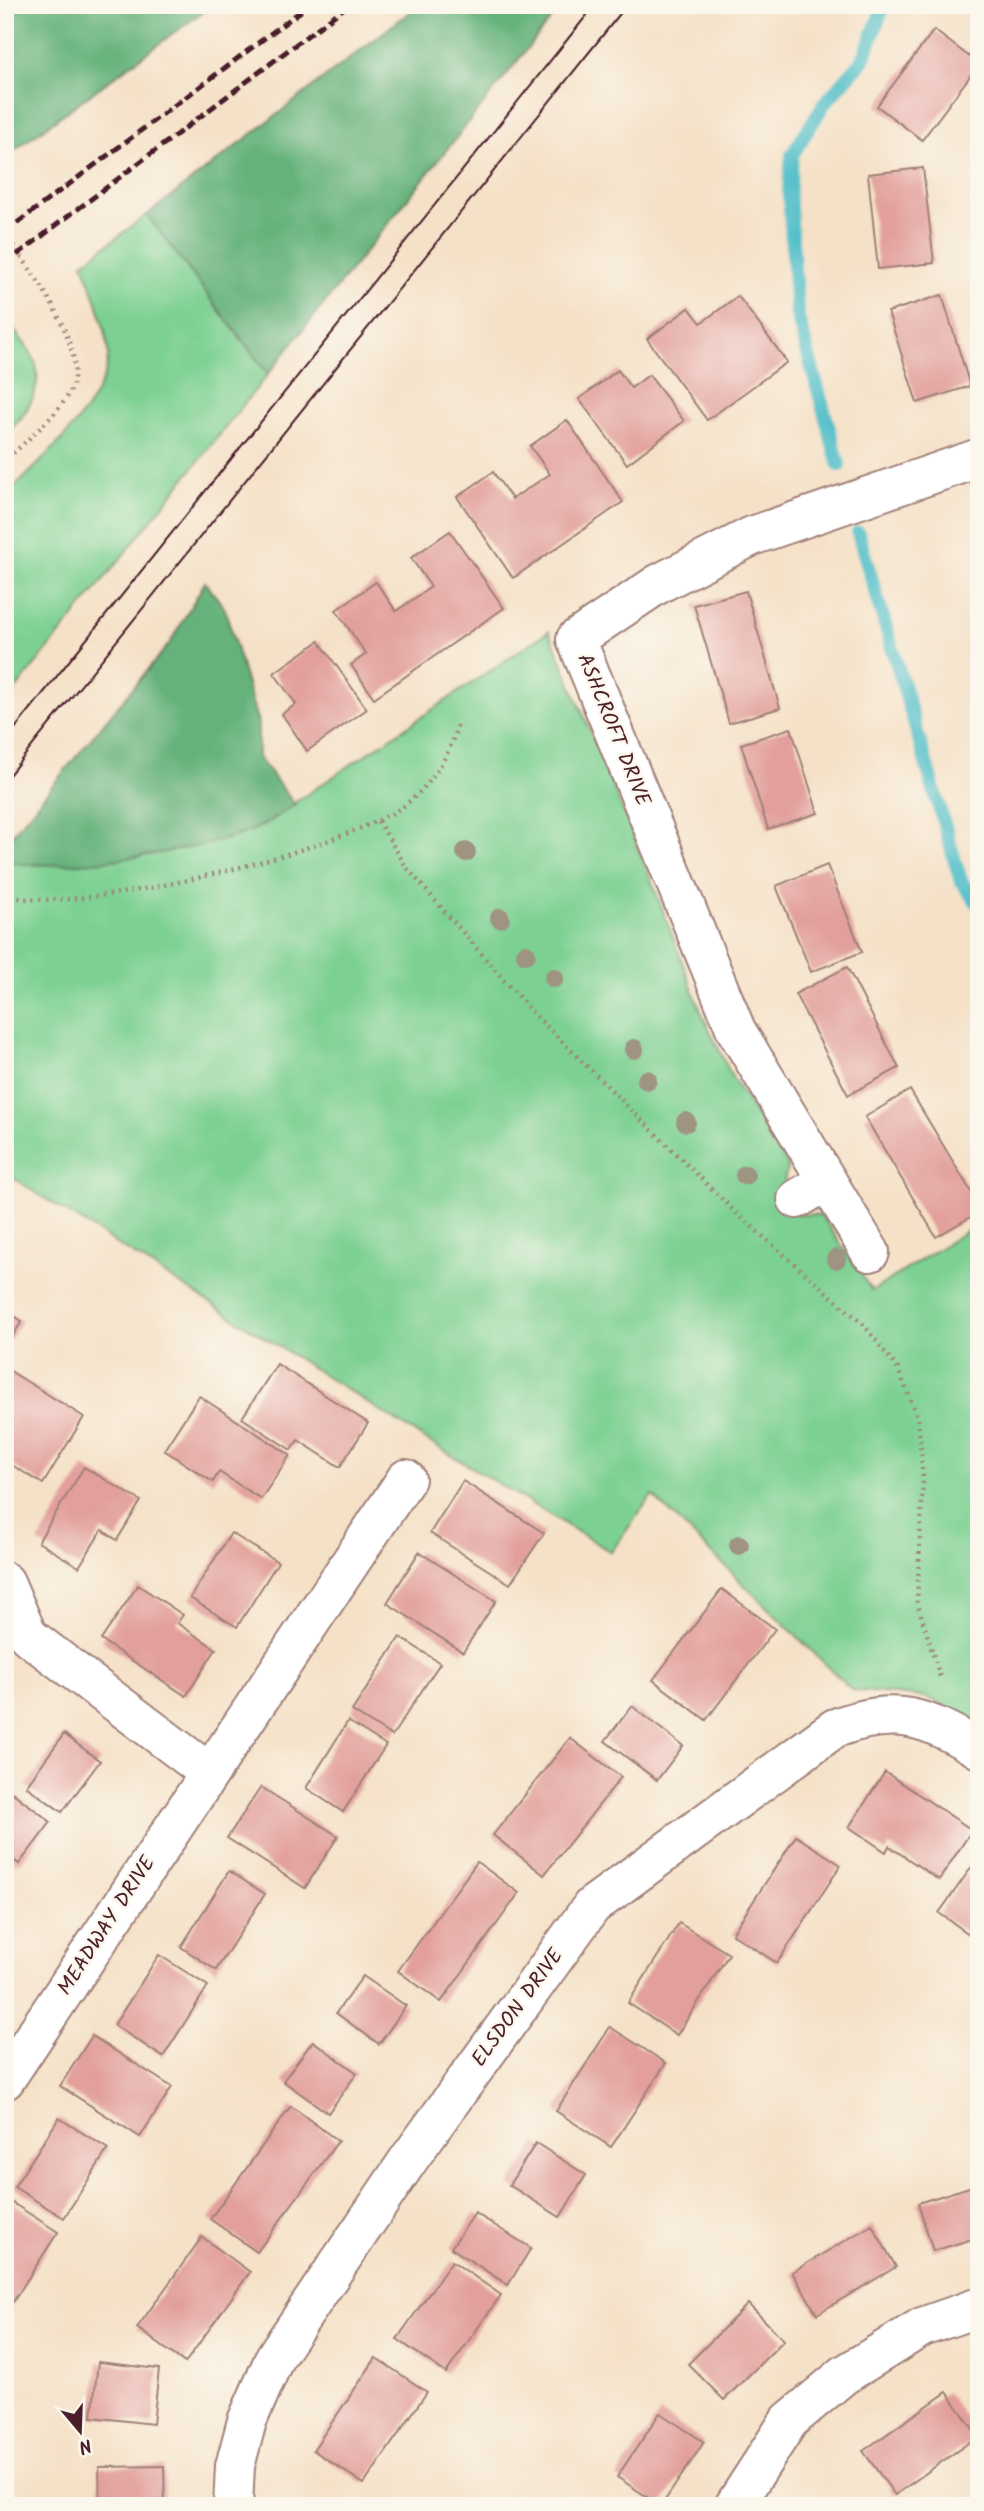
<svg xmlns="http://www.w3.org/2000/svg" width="984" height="2511" font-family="Kalam,sans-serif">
<rect width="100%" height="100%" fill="#fbf7ec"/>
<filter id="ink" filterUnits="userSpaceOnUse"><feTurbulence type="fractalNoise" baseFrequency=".0143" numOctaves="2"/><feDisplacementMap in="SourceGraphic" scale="14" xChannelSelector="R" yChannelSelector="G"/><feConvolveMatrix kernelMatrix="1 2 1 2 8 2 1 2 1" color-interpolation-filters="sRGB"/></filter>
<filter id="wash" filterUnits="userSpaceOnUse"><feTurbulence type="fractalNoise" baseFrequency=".00686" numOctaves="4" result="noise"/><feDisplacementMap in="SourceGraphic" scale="28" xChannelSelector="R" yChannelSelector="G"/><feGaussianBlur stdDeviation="1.57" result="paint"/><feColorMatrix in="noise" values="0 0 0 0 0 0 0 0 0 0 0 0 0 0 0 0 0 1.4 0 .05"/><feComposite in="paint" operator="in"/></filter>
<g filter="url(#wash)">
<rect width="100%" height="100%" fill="#f5e1c7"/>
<g fill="#7cd092" stroke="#63785e" stroke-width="2">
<path d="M147,215L268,374L5,703V496C37,466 112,398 108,351C105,321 93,291 83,263Z"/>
<path d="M7,321C15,333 31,348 35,362C44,388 25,418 5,434Z"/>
<path d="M549,631L654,887L702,1014L733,1079L788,1165L782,1191L797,1214L821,1215L872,1291L979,1223V1722L925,1697L852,1690L652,1495L611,1552L428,1441L5,1173V861L60,864L118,859L254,830Z"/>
</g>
<g fill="#65b27c" stroke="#586854" stroke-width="2">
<path d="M5,5H212L6,156Z"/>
<path d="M419,5H562L268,374L147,215Z"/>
<path d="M205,582L225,609L258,723V757L295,805C281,813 268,824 253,830C204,850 55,874 5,861V843L170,643Z"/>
</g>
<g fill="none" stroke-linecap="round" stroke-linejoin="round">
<g stroke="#52bfc9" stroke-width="14">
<path d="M839,465L797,314L789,193L792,155L824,104L863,60L884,5"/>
<path d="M858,533L961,881L979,905"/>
</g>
</g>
<g id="blocks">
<g fill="#e29f9b">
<path d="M934,30L979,64L922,140L877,106Z"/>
<path d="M923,168L934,263L878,269L868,174Z"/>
<path d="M942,295L970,386L917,403L888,312Z"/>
<path d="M738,296L787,362L707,420L647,339L689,308L701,323Z"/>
<path d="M618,370L631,388L649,375L684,421L627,464L579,399Z"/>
<path d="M567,420L623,502L513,578L457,497L493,472L512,499L550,474L530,446Z"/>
<path d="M450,531L504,608L374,698L351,665L366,654L336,610L376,582L396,611L431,587L411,558Z"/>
<path d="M746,591L780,708L729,723L694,605Z"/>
<path d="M319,641L367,709L307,751L282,714L296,704L274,673Z"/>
<path d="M791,728L818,813L768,829L741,744Z"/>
<path d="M827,865L862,952L811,972L776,886Z"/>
<path d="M847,967L899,1068L848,1095L795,994Z"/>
<path d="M910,1090L979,1205V1212L936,1237L865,1117Z"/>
<path d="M5,1310L22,1321L5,1348Z"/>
<path d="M277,1364L368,1423L340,1467L298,1440L291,1450L242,1418Z"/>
<path d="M10,1371L84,1417L43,1484L5,1461V1378Z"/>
<path d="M199,1396L290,1455L261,1499L219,1472L213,1482L164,1450Z"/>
<path d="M84,1467L141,1501L117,1540L102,1530L79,1567L38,1542Z"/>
<path d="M463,1481L544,1533L510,1584L430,1533Z"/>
<path d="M231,1533L278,1562L237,1627L190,1598Z"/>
<path d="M419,1552L496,1601L463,1652L387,1603Z"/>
<path d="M138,1585L183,1615L177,1623L216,1649L186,1696L101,1640Z"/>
<path d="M722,1589L775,1629L706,1720L653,1680Z"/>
<path d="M400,1637L440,1663L392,1736L352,1711Z"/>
<path d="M632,1706L683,1746L657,1780L605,1741Z"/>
<path d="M348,1721L386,1745L343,1812L306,1788Z"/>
<path d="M64,1734L100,1761L62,1812L26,1786Z"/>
<path d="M570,1738L621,1777L544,1875L493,1835Z"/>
<path d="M885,1772L972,1830L939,1880L889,1846L886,1852L849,1827Z"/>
<path d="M5,1787L51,1822L19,1864L5,1854Z"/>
<path d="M261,1787L338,1836L305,1888L227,1838Z"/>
<path d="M796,1836L841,1865L777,1963L732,1934Z"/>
<path d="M477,1862L519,1893L441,2002L398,1971Z"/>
<path d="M973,1865L979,1869V1941L939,1913Z"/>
<path d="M229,1871L265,1894L216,1970L181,1947Z"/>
<path d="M679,1923L729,1954L677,2035L628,2003Z"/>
<path d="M159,1955L208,1986L163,2057L114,2025Z"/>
<path d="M363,1976L406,2006L379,2044L336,2013Z"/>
<path d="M610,2027L666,2063L611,2147L556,2111Z"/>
<path d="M92,2036L172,2087L140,2137L60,2086Z"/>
<path d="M313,2041L357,2073L328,2113L283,2081Z"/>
<path d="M291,2106L338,2141L257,2252L210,2219Z"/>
<path d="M59,2118L108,2149L64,2218L14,2187Z"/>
<path d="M536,2143L586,2175L560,2217L509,2185Z"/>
<path d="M979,2184V2237L933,2251L918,2203Z"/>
<path d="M11,2202L58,2232L11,2305L5,2301V2210Z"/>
<path d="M475,2213L531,2248L508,2285L451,2248Z"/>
<path d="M872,2225L896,2267L817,2314L792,2272Z"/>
<path d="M202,2237L250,2272L185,2363L137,2328Z"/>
<path d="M452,2261L501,2295L446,2373L397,2339Z"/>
<path d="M748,2304L784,2340L724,2400L688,2364Z"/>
<path d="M376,2358L427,2392L364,2484L313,2450Z"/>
<path d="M98,2362L159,2369L153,2424L92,2417Z"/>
<path d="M947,2392L978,2436L895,2495L863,2451Z"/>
<path d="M660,2413L704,2442L661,2506L617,2477Z"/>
<path d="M164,2466L165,2506H100L99,2467Z"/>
</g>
</g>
</g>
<g filter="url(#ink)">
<use href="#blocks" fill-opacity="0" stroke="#a08079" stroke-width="2"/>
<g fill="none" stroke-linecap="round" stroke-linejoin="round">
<defs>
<g id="minor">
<path d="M797,1199L827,1181"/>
<path d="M870,1252L736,1030L576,639L658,584L752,536L979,458"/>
<path d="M5,1582L28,1636L208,1772"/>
<path d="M5,2080L406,1479"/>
<path d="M233,2506L235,2466L247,2421L275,2357L409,2159L592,1906L835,1728C896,1706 924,1716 979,1749"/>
<path d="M734,2506L789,2421L844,2375L922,2327L979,2307"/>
</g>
</defs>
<use href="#minor" stroke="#a08079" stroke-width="42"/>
<g stroke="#a08079" stroke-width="4.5" stroke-dasharray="2 5" stroke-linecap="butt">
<path d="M5,110L14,103"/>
<path d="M5,234C30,269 84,339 73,384C67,408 24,442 5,461"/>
<path d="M378,821L407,868L531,1011L734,1211L864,1325L898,1369L918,1418L923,1479L917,1602L941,1680"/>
<path d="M5,894C67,921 351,847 405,805C433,783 450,756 458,722"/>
</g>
<use href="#minor" stroke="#fff" stroke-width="38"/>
<g stroke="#4a1f2b" stroke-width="2">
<path d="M5,741L595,5"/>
<path d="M5,780L627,5"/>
</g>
<g stroke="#4a1f2b" stroke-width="5" stroke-dasharray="10 5" stroke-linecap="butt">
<path d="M5,232L309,5"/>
<path d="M5,264L348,5"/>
</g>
</g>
<g fill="#9f9382">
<circle cx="466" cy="852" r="10"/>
<circle cx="500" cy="918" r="10"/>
<circle cx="526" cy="954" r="10"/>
<circle cx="554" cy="978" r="10"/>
<circle cx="634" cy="1049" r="10"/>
<circle cx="647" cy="1080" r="10"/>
<circle cx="686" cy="1122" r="10"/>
<circle cx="745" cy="1175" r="10"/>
<circle cx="836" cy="1259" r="10"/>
<circle cx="739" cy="1545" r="10"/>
</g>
</g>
<g text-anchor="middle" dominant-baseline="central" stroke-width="5" stroke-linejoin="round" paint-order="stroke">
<g font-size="21" fill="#4a1f2b" stroke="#fbf7ec">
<text transform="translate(613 730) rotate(68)">ASHCROFT DRIVE</text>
<text transform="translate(107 1926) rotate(-57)">MEADWAY DRIVE</text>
<text transform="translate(518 2008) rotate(-54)">ELSDON DRIVE</text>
</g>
</g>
<rect width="984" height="2511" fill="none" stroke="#fbf7ec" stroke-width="28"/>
<g transform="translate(80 2431) rotate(161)" stroke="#fbf7ec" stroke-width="5" paint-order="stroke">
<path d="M0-5L12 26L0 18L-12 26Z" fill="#4a1f2b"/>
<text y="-10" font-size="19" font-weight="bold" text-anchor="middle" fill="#4a1f2b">N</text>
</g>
</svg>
